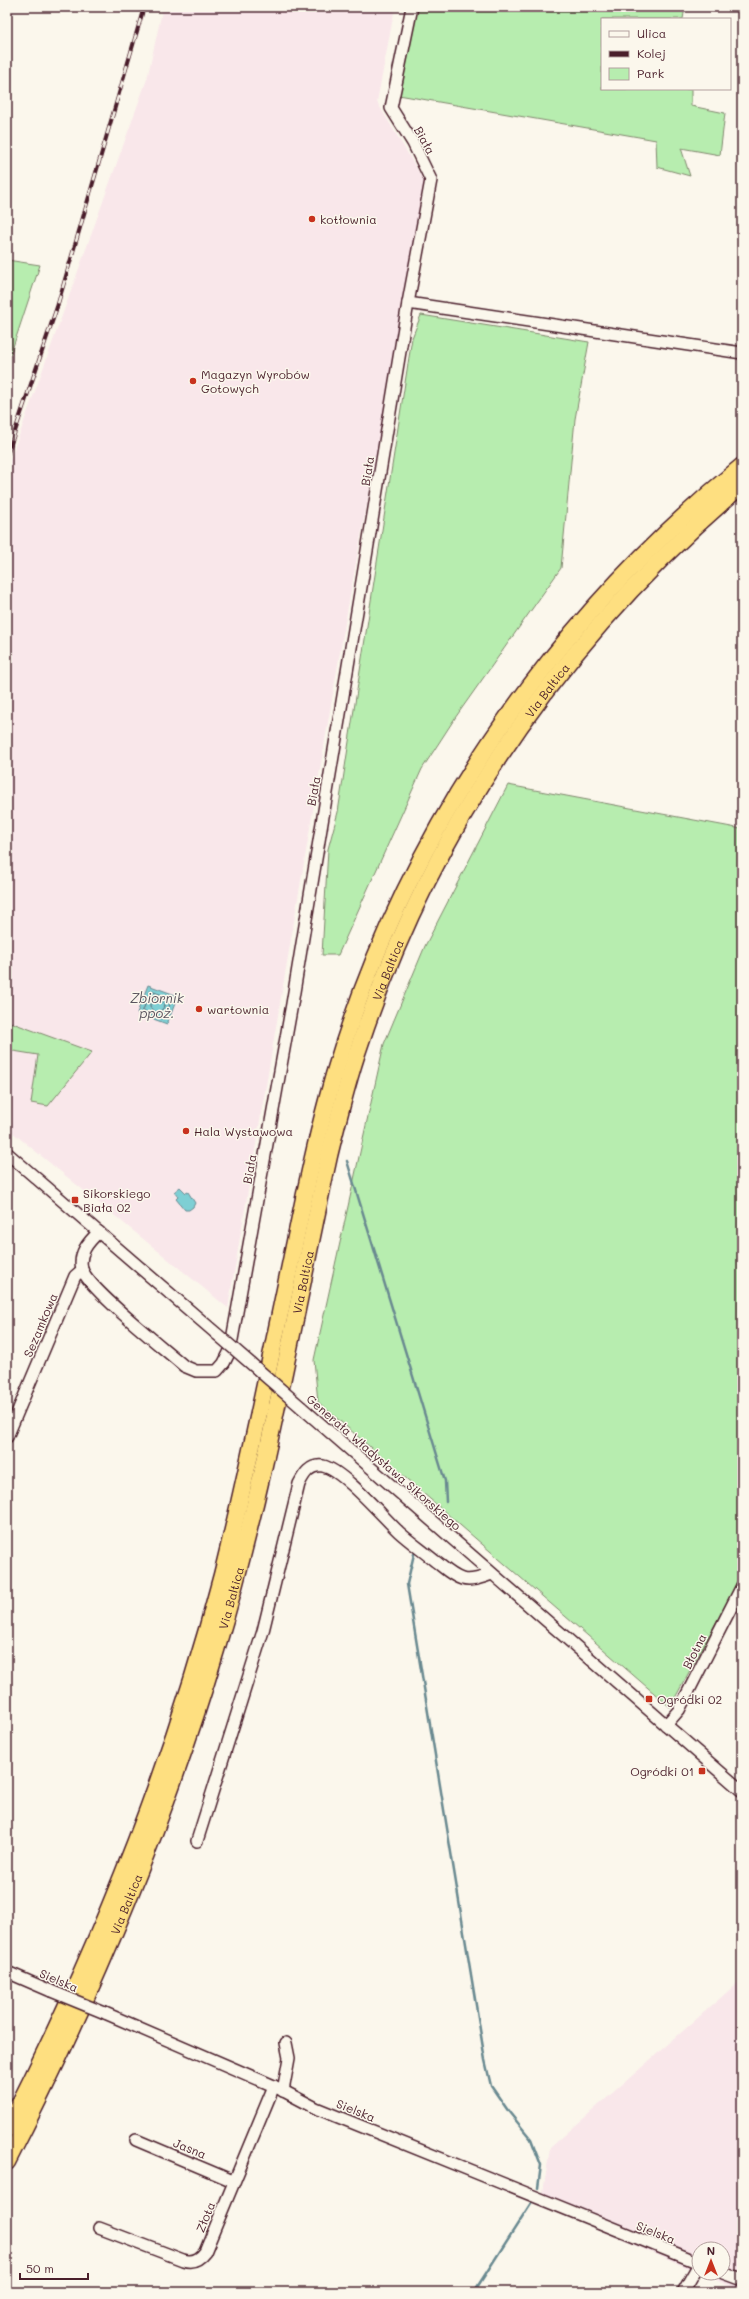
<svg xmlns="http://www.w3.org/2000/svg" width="749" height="2299" font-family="Mali,sans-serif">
<rect width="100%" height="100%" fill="#fbf7ec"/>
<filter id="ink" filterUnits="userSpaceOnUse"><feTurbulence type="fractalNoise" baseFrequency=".025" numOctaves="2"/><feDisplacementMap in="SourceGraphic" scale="8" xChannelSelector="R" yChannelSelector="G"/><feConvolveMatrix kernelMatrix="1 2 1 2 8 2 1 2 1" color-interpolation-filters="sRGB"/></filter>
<g filter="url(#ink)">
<g fill="#f9e7ea">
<path d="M163,7H395L377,102L426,184L345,623L228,1308L7,1128V469L147,79Z"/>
<path d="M742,1979V2280L738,2290L700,2273H723V2249H699V2273L541,2205L550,2148Z"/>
</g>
<g fill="#b7edaf" stroke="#80866d">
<path d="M417,7H685L683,19H602V89H691V106L725,113L720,155L681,148L690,176L657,167L656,140L393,94Z"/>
<path d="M7,260L40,265L8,362H7Z"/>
<path d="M421,315L589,342L575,419L561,568L455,718L422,769L338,955H322L328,849L338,812L412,338Z"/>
<path d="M508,785L742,829V1575L670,1707L318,1402L314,1360L384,1044L425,946Z"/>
<path d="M7,1021L92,1052L48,1106L31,1103L38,1055L7,1050Z"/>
</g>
<g fill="#7ecfd4" stroke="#698990">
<path d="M148,985L178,996L167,1024L137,1013Z"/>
<path d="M180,1187L186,1193L188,1192L195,1203L193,1207L189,1210H185L176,1199L178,1197L174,1192Z"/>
</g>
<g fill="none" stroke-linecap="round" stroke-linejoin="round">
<g stroke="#5f656f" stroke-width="1">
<path d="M151,991L172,999L164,1019L143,1011Z"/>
<circle cx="157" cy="1005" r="7"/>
</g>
<g stroke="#698990" stroke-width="2.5">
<path d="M347,1161L445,1481L446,1502"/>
<path d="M414,1554L407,1584L485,2060L491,2086L509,2112L531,2139L541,2165L538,2188"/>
<path d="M474,2292L531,2203"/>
</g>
<defs>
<g id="minor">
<path d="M408,303L742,353"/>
<path d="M7,1153L218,1335"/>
<path d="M99,1232C88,1242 78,1254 82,1269C88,1289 165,1349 184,1366L196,1371H217L224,1363L230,1351L292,1004L408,303L431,180L413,143L391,108L412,7"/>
<path d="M301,1407L742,1791"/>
<path d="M7,1437L75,1276L82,1270"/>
<path d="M666,1725L679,1710L742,1586"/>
<path d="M197,1841L263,1631L299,1484C304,1474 310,1464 323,1466C343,1470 383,1517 399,1532C410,1542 423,1551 435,1561C443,1567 452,1576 462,1579C472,1582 483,1577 492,1574"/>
<path d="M7,1972L51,1991"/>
<path d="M105,2013L274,2086L316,2108L699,2263"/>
<path d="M283,2091L289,2058L286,2043"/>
<path d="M136,2140L233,2181"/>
<path d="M99,2228L183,2260C192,2263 199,2260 205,2252L274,2086"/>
<path d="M723,2273L742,2280"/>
<path d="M683,2292L699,2264"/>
</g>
<g id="highway">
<path d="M7,2129C97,1952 172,1767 222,1575C247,1475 267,1375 288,1275C302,1208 315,1141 334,1075C404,836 549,623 742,466"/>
<path id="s1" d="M7,2162C92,1997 163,1827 216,1650C265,1488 293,1321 329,1156C338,1119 347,1081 360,1044C434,822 564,636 742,485"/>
</g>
</defs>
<use href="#minor" stroke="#4a1f2b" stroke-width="14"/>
<use href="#highway" stroke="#4a1f2b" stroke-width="19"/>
<use href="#minor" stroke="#fbf7ec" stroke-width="11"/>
<use href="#highway" stroke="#fedf80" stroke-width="16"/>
<defs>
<path id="rail" d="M7,455L57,307L144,7"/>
</defs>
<use href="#rail" stroke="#4a1f2b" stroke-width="4"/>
<use href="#rail" stroke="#fbf7ec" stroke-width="2.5" stroke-dasharray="8" stroke-linecap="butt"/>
<defs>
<g id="minor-bridge">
<path d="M218,1335L301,1407"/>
<path d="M51,1991L105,2013"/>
</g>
</defs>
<use href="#minor-bridge" stroke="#4a1f2b" stroke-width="14" stroke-linecap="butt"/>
<use href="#minor-bridge" stroke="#fbf7ec" stroke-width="11"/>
</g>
</g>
<g fill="#c8321e" stroke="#fbf7ec" stroke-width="1.5">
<circle cx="312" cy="219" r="4"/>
<circle cx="193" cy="381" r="4"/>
<circle cx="199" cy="1009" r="4"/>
<circle cx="186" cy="1131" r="4"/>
<rect x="71" y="1196" width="8" height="8" rx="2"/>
<rect x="645" y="1695" width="8" height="8" rx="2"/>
<rect x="698" y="1767" width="8" height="8" rx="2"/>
</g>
<g text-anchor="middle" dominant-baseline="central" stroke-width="3" stroke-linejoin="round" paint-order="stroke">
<g font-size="12" fill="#4a1f2b" stroke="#fbf7ec">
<text transform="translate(425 140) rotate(61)">Biała</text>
<text transform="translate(367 471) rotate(-81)">Biała</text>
<text stroke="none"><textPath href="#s1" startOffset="1579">Via Baltica</textPath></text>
<text transform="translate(313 791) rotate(-80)">Biała</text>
<text stroke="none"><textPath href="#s1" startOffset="1256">Via Baltica</textPath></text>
<text transform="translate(249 1169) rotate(-80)">Biała</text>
<text stroke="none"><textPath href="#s1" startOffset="932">Via Baltica</textPath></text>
<text transform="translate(40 1325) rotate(-67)">Sezamkowa</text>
<text transform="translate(384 1462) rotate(41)">Generała Władysława Sikorskiego</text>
<text stroke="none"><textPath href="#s1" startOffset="608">Via Baltica</textPath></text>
<text transform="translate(694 1651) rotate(-63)">Błotna</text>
<text stroke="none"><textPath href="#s1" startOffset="284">Via Baltica</textPath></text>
<text transform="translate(59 1980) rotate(23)">Sielska</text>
<text transform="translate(356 2110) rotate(22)">Sielska</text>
<text transform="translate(190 2148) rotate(22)">Jasna</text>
<text transform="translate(205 2217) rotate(-68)">Złota</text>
<text transform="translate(656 2232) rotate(22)">Sielska</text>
</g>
<g font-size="12" fill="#4a1f2b" stroke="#fbf7ec" text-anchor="start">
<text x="320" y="219">kotłownia</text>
<text x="201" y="374">Magazyn Wyrobów<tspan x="201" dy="14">Gotowych</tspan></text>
<text x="207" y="1009">wartownia</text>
<text x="194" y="1131">Hala Wystawowa</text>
<text x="83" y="1193">Sikorskiego<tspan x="83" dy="14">Biała 02</tspan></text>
<text x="657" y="1699">Ogródki 02</text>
<text x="694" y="1771" text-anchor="end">Ogródki 01</text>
</g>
<g font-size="13" font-style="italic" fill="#5a545e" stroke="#fbf7ec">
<text x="157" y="997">Zbiornik<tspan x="157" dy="15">ppoż.</tspan></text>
</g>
</g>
<rect width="749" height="2299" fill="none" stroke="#fbf7ec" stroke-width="24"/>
<rect x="12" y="12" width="725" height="2275" fill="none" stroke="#4a1f2b" stroke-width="1.5" filter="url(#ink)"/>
<rect x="601" y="18" width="130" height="72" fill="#fbf7ec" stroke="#b4a19f"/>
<rect x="609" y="31" width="20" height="6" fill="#fbf7ec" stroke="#b4a19f"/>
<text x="637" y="38" font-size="12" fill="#4a1f2b">Ulica</text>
<rect x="609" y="51" width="20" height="6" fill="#4a1f2b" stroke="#b4a19f"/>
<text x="637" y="58" font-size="12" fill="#4a1f2b">Kolej</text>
<rect x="609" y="68" width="20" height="12" fill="#b7edaf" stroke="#b4a19f"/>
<text x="637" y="78" font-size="12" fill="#4a1f2b">Park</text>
<g transform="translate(711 2261)"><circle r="19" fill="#fbf7ec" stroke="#b4a19f"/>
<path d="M0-3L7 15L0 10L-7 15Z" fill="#c8321e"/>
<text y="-6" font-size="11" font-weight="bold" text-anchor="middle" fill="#4a1f2b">N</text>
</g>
<path d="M20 2273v6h68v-6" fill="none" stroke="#4a1f2b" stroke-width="2"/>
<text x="26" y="2273" font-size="12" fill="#4a1f2b" stroke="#fbf7ec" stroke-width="3" paint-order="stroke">50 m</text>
</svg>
